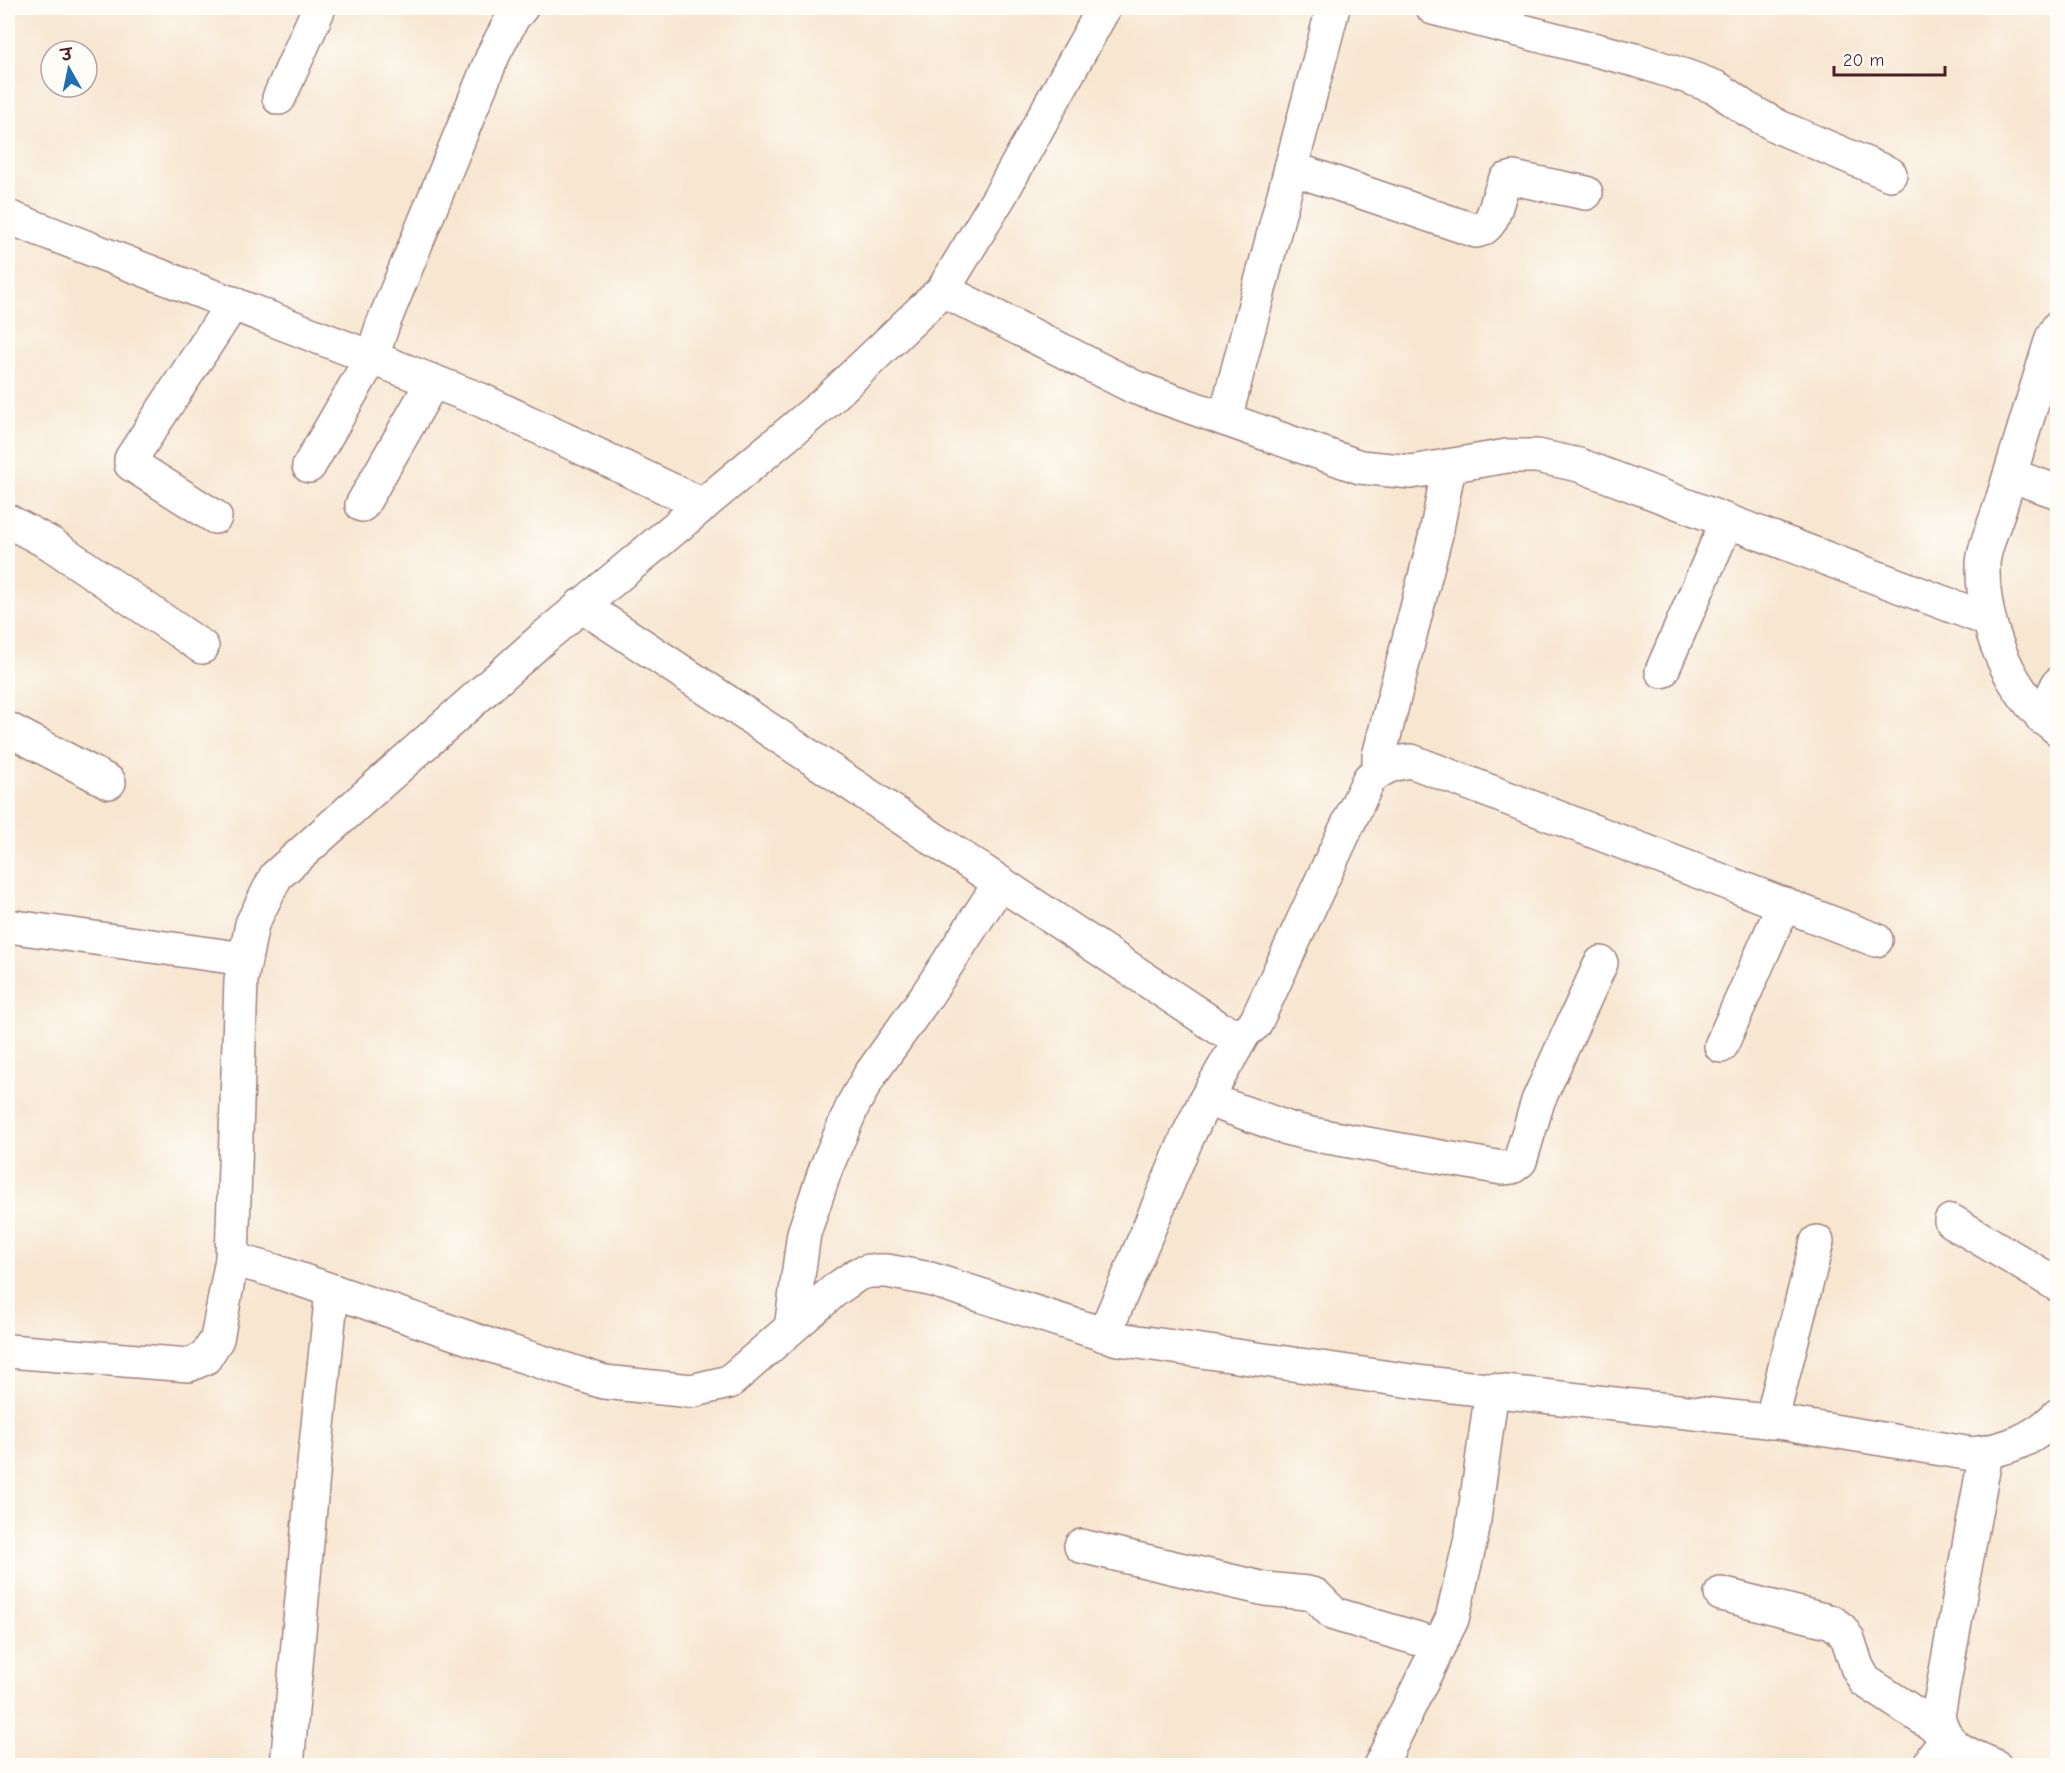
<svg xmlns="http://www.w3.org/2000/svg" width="2065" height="1773" font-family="'Comic Neue','Playpen Sans Deva',sans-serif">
<rect width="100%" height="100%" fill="#fdfcf7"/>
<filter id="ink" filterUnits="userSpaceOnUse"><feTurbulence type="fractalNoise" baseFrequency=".0167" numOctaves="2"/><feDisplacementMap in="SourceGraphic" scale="12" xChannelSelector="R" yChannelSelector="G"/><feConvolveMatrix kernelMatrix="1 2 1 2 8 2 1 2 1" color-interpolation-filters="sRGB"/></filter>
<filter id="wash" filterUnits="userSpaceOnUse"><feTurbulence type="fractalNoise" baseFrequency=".008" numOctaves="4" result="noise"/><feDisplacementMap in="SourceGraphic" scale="24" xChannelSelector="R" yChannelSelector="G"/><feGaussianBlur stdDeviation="1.35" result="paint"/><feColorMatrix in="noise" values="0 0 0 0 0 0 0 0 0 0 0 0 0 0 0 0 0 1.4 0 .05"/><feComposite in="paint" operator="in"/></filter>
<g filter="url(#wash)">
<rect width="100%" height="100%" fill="#f7e6d0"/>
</g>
<g filter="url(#ink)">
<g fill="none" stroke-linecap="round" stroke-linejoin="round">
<defs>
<g id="street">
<path d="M1433,8L1639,61L1688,77L1717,88L1745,108L1779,127L1890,174"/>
<path d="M279,98L319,8"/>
<path d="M1291,168L1476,231C1498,227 1495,195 1506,180L1513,178L1586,193"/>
<path d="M8,217L481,400L703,505"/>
<path d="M943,290L1134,387L1360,467L1411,472L1507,456H1537L1579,465L1989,620"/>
<path d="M2058,327L2052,338C2035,394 2018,449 2001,504C1996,520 1983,550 1983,565C1982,625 2009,694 2058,729"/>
<path d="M1225,419L1333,8"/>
<path d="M309,466L372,357L383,324L494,53L513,17L521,8"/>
<path d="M2010,475L2058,492"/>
<path d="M362,505L433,381"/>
<path d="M215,517L131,464V459L233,303"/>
<path d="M8,521L51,544L202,647"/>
<path d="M581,605L1219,1028C1236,1036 1241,1036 1255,1024L1369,779C1382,767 1394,763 1411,761L1876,940"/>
<path d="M1662,671L1727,521"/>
<path d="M2042,718L2058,684"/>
<path d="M8,729L109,782"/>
<path d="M1379,770V756L1436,534L1449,466"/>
<path d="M8,926L245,959"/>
<path d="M1721,1046L1784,904"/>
<path d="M1206,1099L1290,1129L1311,1134L1502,1168L1512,1167L1520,1161L1538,1101L1601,963"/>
<path d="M1951,1221L2058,1285"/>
<path d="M232,1259L275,1271L492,1346L604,1382L691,1391L729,1382L835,1290L858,1274L869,1271H887L930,1279L1118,1339L1425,1383L1785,1423L1972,1454C2005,1450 2034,1440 2058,1415"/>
<path d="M791,1328L804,1233L826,1168L854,1103L870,1075L927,995L1000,883"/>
<path d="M1104,1335L1187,1138L1206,1099L1244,1033"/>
<path d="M8,1351L189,1365L205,1358L217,1339L232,1259L241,980L252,924L276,876L542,639L826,402L943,290L1001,194L1104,8"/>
<path d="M1771,1422L1817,1242"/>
<path d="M1986,1453L1938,1715C1945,1749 1966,1753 1995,1766"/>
<path d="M1081,1546L1265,1589L1307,1593L1315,1595L1334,1614L1439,1645"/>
<path d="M1721,1594L1832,1622L1841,1629L1848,1639L1857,1667L1865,1681L1942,1731"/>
<path d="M287,1766L314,1464L332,1291"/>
<path d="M1380,1766L1452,1619L1472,1534L1492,1390"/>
<path d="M1929,1766L1934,1756L1948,1739"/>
</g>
</defs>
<use href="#street" stroke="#a0827e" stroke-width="36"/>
<use href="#street" stroke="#fff" stroke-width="33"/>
</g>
</g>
<rect width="2065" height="1773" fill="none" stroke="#fdfcf7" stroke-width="30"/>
<g transform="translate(69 69) rotate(351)"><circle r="28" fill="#fdfcf7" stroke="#b5a4a5" stroke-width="1.5"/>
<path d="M0-4.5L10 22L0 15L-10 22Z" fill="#1f6fb2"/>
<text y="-9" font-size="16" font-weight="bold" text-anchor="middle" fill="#4a1f2b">उ</text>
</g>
<path d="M1834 66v9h111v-9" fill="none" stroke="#4a1f2b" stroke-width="3"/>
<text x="1843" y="66" font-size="18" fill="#4a1f2b" stroke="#fdfcf7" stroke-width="4.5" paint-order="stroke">20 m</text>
</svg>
